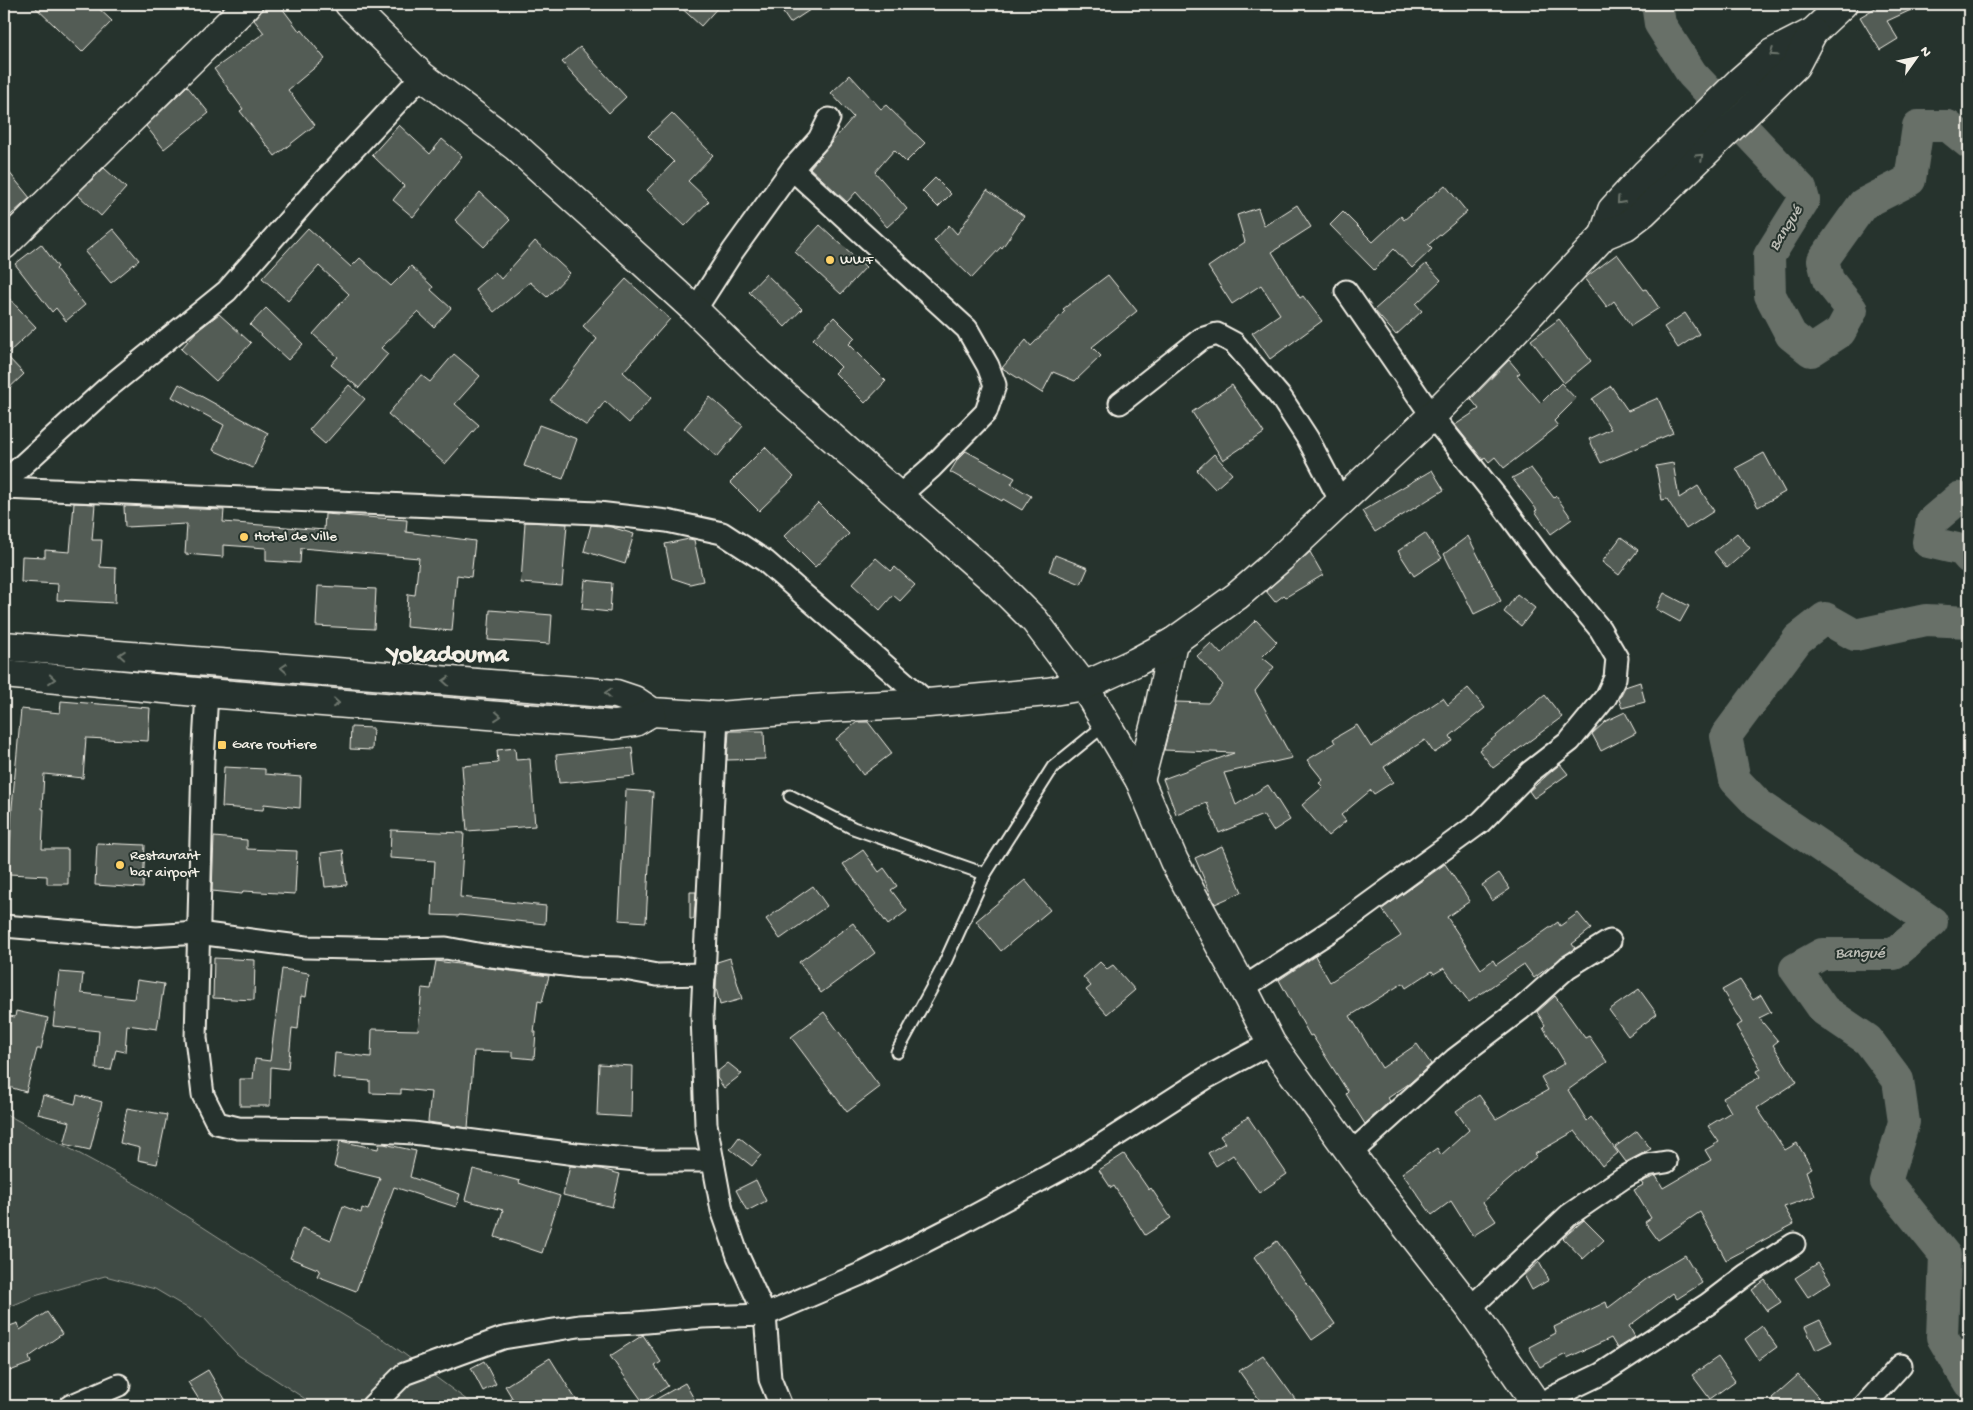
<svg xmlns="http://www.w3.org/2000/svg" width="1973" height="1410" font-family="'Gochi Hand',sans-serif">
<rect width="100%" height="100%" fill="#26332d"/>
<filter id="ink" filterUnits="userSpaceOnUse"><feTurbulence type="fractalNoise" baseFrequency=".02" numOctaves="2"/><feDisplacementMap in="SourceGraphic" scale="10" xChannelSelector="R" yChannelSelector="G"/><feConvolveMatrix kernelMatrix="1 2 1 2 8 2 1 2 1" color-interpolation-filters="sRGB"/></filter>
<g filter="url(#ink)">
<path fill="#414b45" stroke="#9a9e96" d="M4,1113L141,1187L288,1282L385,1340L475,1406H316L238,1355L204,1318L155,1289L105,1276L35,1296L4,1309Z"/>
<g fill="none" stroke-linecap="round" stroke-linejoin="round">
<g stroke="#676f68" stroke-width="32">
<path d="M1657,4L1660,24L1692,74L1801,189L1804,200L1769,256L1770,295L1791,335L1811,351L1840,332L1852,310L1828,280L1823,260L1863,204L1910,180L1918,126H1948L1969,143"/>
<path d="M1969,502L1959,498L1932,521L1928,542L1962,550L1969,558"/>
<path d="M1969,622L1926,620L1855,635L1825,618L1798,639L1726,736L1735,780L1758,804L1932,922L1894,954H1822L1795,969L1824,1010L1868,1040L1898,1080L1904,1122L1886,1182L1945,1255L1942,1337L1969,1383"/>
</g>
</g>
<g fill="#525c55" stroke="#f4f1e8">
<path d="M32,4H94L112,21L82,52Z"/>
<path d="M263,4H279L300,32L302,30L325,59L288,90L315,125L275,156L240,111L243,109L214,69L264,33L254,20L263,9Z"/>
<path d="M677,4H721L701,26Z"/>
<path d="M777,4H819L790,23Z"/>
<path d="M1882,4H1924L1887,21L1898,39L1880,50L1860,17Z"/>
<path d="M580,47L626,97L609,113L562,62Z"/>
<path d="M850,75L881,109L886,105L925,143L906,162L894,150L875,172L907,209L887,227L856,192L847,202L810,168L853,117L831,93Z"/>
<path d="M187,86L209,113L164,149L146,126Z"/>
<path d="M672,113L713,155L688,181L709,201L685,226L647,190L674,162L648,136Z"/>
<path d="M399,125L430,154L442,139L462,156L413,217L393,200L404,186L372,155Z"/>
<path d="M4,166L30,198L4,221Z"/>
<path d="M104,168L126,188L101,216L77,194Z"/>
<path d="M935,178L951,194L938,207L922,191Z"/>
<path d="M1445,185L1467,212L1428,245L1432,249L1412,268L1394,249L1374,270L1330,225L1343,212L1373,242L1401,216L1404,220Z"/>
<path d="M987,190L1024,216L1002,248L1001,247L972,278L934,241L949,225L957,234Z"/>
<path d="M480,192L510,220L484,247L455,220Z"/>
<path d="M1297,205L1311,227L1272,252L1300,298L1303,296L1322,321L1270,359L1252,333L1280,314L1261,285L1232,304L1208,267L1245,242L1237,215L1258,208L1264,226Z"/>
<path d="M820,225L866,267L841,294L795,252Z"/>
<path d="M308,228L351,267L360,258L391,286L411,266L433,287L431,290L451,308L434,327L418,312L381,348L388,354L359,388L331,365L338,357L313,334L349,294L319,266L288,301L262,278Z"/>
<path d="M113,229L139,260L111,283L85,252Z"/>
<path d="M535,241L570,273L547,297L530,282L494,312L475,289L495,272L501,279Z"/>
<path d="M41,244L58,267L56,269L85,305L66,321L56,308L52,312L15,264Z"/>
<path d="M1617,254L1644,290L1646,289L1659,308L1631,326L1614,301L1607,307L1585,278Z"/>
<path d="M1426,264L1441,280L1416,304L1422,311L1396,335L1374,310Z"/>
<path d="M766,274L802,309L785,327L749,292Z"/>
<path d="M1108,275L1137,311L1092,347L1101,356L1075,381L1053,372L1042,393L1002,368L1026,340L1031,346L1065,311L1063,309Z"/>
<path d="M626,279L670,319L623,372L651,398L629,423L605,401L587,426L550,400L597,339L583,326Z"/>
<path d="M4,293L36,327L6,355L24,374L4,393Z"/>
<path d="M266,308L303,344L288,360L250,325Z"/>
<path d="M1685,313L1699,334L1678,348L1664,327Z"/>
<path d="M219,314L251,343L216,381L181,349L196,332Z"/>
<path d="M834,317L855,338L849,344L886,381L865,403L835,373L841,367L813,339Z"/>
<path d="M1559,319L1591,361L1564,383L1531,340Z"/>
<path d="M454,354L480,376L455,404L479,425L445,464L388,414L421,375L430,382Z"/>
<path d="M1509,360L1520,373L1517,375L1541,403L1561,383L1576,399L1554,421L1558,426L1504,468L1495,457L1489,462L1485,457L1483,460L1455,425L1479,409L1471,399Z"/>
<path d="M179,384L268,433L253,468L213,450L224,425L172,397Z"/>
<path d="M349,385L365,399L325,444L309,430Z"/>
<path d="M1232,385L1264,433L1223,460L1192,412Z"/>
<path d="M1611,386L1628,411L1658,398L1673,433L1601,463L1589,439L1611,429L1592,399Z"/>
<path d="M710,397L743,426L717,457L684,428Z"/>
<path d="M539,425L577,439L563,479L524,466Z"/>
<path d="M765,447L794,477L759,511L730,482Z"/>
<path d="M966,451L1015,478L1011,484L1031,496L1022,510L1003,499L1002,501L950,472L958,459Z"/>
<path d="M1764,453L1785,492L1758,507L1736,468Z"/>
<path d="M1214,454L1232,474L1215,489L1197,470Z"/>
<path d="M1673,463L1679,498L1698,486L1714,511L1686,529L1667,499L1662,500L1656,466Z"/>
<path d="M1531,468L1554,498L1556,496L1572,519L1551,534L1535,511L1537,510L1512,478Z"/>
<path d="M1432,470L1444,490L1375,532L1362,511Z"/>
<path d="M74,503L95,504L92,540H102L100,567L116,568L115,603L57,600L58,584L21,582L22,556L45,557V550L70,552Z"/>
<path d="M818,503L849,534L815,567L784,536Z"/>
<path d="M124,506L224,510L223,522L324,530L325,514L407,520L406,532L475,541L471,577L457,575L452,631L406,627L408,594L415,595L419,558L301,548L300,563L266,561V548L223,545V557L185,554L187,524L125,527Z"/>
<path d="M525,522L567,524L562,586L521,583Z"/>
<path d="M591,525L611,527L634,534L625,564L584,551Z"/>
<path d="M1425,533L1442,558L1414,576L1398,551Z"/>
<path d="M1737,533L1750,548L1727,568L1714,552Z"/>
<path d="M1468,536L1501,601L1474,614L1444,554Z"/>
<path d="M1621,537L1638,550L1619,575L1602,562Z"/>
<path d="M689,539L694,540L703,581L690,584L672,578L665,544Z"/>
<path d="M1310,552L1323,575L1286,597L1284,595L1275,602L1266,591Z"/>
<path d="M1055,555L1088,568L1081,584L1049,571Z"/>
<path d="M876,558L891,571L895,567L915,585L900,601L893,595L880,610L852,584Z"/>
<path d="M585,580L612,583L610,612L582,609Z"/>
<path d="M318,586L376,589L374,629L316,626Z"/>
<path d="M1664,593L1689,606L1680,622L1656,609Z"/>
<path d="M1517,594L1535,608L1521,626L1504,612Z"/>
<path d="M490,610L552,615L550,644L488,640Z"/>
<path d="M1256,620L1277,642L1262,657L1274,667L1255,691L1292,758L1224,773L1236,805L1268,785L1290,820L1273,831L1263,815L1219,833L1207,803L1176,814L1163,779L1234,753L1164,750L1176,702L1208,703L1223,685L1197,656L1211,643L1221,654Z"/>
<path d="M1640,682L1645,702L1622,708L1619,699L1625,687Z"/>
<path d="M1468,688L1485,708L1450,736L1453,741L1434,753L1425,740L1384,767L1393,782L1374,794L1371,790L1341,815L1346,821L1328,836L1302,805L1323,787L1319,783L1323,780L1307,760L1335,743L1333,739L1357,725L1371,747L1443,698L1448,705Z"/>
<path d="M1545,695L1562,717L1493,768L1479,750Z"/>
<path d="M61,701L150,708L148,741L86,738L83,778L44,774L42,809H44L42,849H68V884H47V876L9,874L12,807L21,709L60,713Z"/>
<path d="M1625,712L1636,733L1601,751L1592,734L1606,721Z"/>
<path d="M857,722H868L892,753L863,775L836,739Z"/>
<path d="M351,727L373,728L372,750L350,749Z"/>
<path d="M729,731H764L765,759L727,760Z"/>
<path d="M632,747L635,776L559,783L556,755Z"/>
<path d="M515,748L516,760L530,759L535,826L467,831L462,766L498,763L497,750Z"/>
<path d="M1560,764L1568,774L1534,798L1529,791Z"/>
<path d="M224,767L265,769V774L301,777L300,808L264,804L263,810L222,807Z"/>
<path d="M626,790L653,792L646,922L619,920Z"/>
<path d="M391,830L464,833L460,897L546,906L545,924L459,915V916L432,915L435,861L390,858Z"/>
<path d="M214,837L247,840V849L297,851L295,894L243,891L242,894L212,891Z"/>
<path d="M97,843L145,845L143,888L95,885Z"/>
<path d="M1222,846L1242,892L1215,904L1195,858Z"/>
<path d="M343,850L347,885L325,887L321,853Z"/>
<path d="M863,850L879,872L884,868L897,886L891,890L907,911L888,925L843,864Z"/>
<path d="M1445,864L1470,901L1447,917L1481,969L1493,960L1496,965L1558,922L1560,926L1578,913L1591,929L1572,944L1575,948L1534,978L1524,964L1469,1002L1444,968L1434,974L1432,971L1406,988L1403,983L1350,1016L1382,1068L1417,1044L1431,1064L1410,1083L1388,1098L1390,1101L1365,1124L1346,1094L1348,1092L1312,1035L1310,1036L1279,980L1315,956L1330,982L1401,936L1382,909Z"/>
<path d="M1499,873L1510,889L1492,901L1482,885Z"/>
<path d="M1025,880L1050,910L1001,951L976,921Z"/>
<path d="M813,886L827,906L780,939L766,919Z"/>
<path d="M690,892H696L694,919H690Z"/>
<path d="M853,923L875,953L821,993L799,962Z"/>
<path d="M214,958L255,960L254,1000L213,998Z"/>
<path d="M730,958L742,999L720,1005L716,988L717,962Z"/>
<path d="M436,961L549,976L542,1002L538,1001L534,1032H536L534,1059L513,1057V1052L474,1051L468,1128L428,1122L431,1092L401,1089V1094L370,1093V1081L333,1078L335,1053L371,1057L372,1029L418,1030L422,988L431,989Z"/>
<path d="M1100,962L1107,969L1113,965L1135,990L1107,1014L1086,990L1091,986L1083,977Z"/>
<path d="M282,969L309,973L306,997L301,996L298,1029L292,1028L288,1069L271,1067L270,1106H240V1079H253L255,1059L270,1061Z"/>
<path d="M59,972L83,974L81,993L134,999L137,980L164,984L157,1029L127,1025L125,1052L116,1050L111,1070L96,1069L99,1031L53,1026Z"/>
<path d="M1740,980L1753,1000L1761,995L1771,1012L1759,1018L1778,1041L1773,1045L1797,1082L1757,1108L1785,1150L1797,1143L1812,1168L1806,1171L1815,1196L1784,1207L1794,1224L1726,1260L1700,1212L1658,1240L1645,1222L1651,1218L1634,1190L1643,1185L1641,1182L1656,1176L1663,1188L1711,1160L1705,1150L1719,1142L1708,1126L1731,1112L1723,1098L1760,1077L1757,1071L1761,1069L1736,1026L1742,1023L1722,990Z"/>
<path d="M1639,989L1657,1014L1628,1036L1609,1010Z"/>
<path d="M1555,996L1585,1038L1589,1036L1607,1062L1568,1090L1587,1121L1591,1117L1618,1153L1602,1166L1575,1131L1535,1154L1537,1156L1483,1202L1496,1221L1473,1236L1451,1201L1432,1215L1402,1173L1437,1148L1441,1155L1469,1130L1456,1111L1479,1095L1496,1119L1548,1090L1541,1077L1565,1063L1543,1027L1545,1025L1537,1012Z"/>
<path d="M16,1011L48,1018L41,1049H37L26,1092L9,1087L10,1080H4V1015L15,1017Z"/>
<path d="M824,1012L880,1087L847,1112L791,1037Z"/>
<path d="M728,1063L742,1074L724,1088L717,1078V1072Z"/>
<path d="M599,1064L632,1066L631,1117L597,1115Z"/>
<path d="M43,1095L75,1104L77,1095L102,1102L90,1150L64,1144L70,1122L38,1114Z"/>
<path d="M127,1108L167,1115L157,1164L138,1160L140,1148L120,1143Z"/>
<path d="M1248,1117L1287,1174L1259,1193L1233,1155L1216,1166L1208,1153L1225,1143L1220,1136Z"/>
<path d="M1637,1131L1651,1149L1626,1162L1615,1147Z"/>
<path d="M739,1137L761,1155L752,1166L730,1149Z"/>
<path d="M340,1141L378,1149L379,1144H384L416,1151L410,1177L460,1194L456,1207L394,1187L356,1291L317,1276L320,1270L290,1258L302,1228L331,1240L343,1206L361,1213L362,1208L368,1210L380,1178L334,1167Z"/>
<path d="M1124,1154L1149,1190L1151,1188L1171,1218L1145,1235L1114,1186L1111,1188L1099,1170Z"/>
<path d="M570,1166L601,1169L620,1174L612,1207L563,1195Z"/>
<path d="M473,1169L520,1181L519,1183L560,1196L542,1253L495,1237L503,1210L465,1200Z"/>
<path d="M756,1180L766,1201L747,1211L736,1190Z"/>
<path d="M1584,1220L1604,1240L1583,1259L1563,1238Z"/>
<path d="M1277,1241L1335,1324L1312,1340L1254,1257Z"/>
<path d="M1685,1255L1702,1283L1677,1299L1673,1293L1629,1326L1635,1337L1617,1348L1611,1338L1567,1358L1566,1354L1540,1367L1529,1347L1556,1333L1554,1327L1606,1302L1608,1308L1653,1274Z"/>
<path d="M1539,1262L1549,1280L1532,1290L1524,1275Z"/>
<path d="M1818,1263L1831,1282L1808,1297L1795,1278Z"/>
<path d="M1765,1280L1781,1302L1767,1311L1752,1290Z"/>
<path d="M47,1312L62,1334L29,1357L31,1363L10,1371L4,1352V1328L18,1323L20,1330Z"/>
<path d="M1820,1320L1832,1342L1816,1350L1805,1327Z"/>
<path d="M1762,1326L1777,1347L1759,1360L1745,1339Z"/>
<path d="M643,1335L661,1362L655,1366L668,1386L643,1402L610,1356Z"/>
<path d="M1263,1355L1300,1406H1264L1239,1371Z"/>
<path d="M1718,1357L1735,1381L1710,1399L1692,1375Z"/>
<path d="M550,1358L580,1406H517L505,1386Z"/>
<path d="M484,1361L496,1384L483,1391L471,1368Z"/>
<path d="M208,1370L229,1406H203L188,1382Z"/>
<path d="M1798,1375L1826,1406H1778L1772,1398Z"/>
<path d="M685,1383L698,1406H644Z"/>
</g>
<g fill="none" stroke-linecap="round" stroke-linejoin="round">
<defs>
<g id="lane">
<path d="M790,796L853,828L985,874"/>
<path d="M897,1052L941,971L985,874L1053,767L1106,724"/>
</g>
<g id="street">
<path d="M792,169L819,139L829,119"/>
<path d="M695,310L733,251L792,169L967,329L988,366L995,385L986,412L932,467L899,496"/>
<path d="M1120,403L1201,339L1217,334L1234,343L1282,399L1308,439L1341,502"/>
<path d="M4,482L106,389L227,291L318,187L422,76"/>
<path d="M4,488L598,513L667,521L722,533L765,561L928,703"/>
<path d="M207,693L203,760L196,1038L203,1095L217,1123L238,1128L344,1129L413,1133L576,1154L647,1161H713"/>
<path d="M717,716L702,1015L706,1124L722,1210L738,1256L765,1315L770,1379L781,1406"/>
<path d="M4,926L135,937L198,933L306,947L403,949L446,948L483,955L581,967L619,968L657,975L705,974"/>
<path d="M1243,988L1341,924L1481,822L1530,772L1570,741L1606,697L1615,678L1617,658L1600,629L1542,559L1498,499L1432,416L1346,291"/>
<path d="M1351,1153L1455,1059L1521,1009L1568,967L1610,941"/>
<path d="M1470,1308L1569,1215L1623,1178L1647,1165L1666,1162"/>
<path d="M70,1406L119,1385"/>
<path d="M372,1406L404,1374L503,1338L579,1326L636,1323L702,1317L765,1315L863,1273L961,1223L1078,1160L1206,1078L1271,1043"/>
<path d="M1542,1406L1553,1397L1601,1374L1708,1304L1746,1275L1794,1244"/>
<path d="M1864,1406L1901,1365"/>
</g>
<g id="secondary">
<path d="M349,4L422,76L516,147L589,213L695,310L759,373L996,582L1035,621L1084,686L1140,781L1174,861L1243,988L1271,1043L1370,1180L1470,1308L1538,1406"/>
<path d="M4,245L248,4"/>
<path d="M1140,781L1159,708L1173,642"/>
</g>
<g id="highway">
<path d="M1604,235L1612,210L1646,173L1740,81L1772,53L1813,32L1843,4"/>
<path d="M4,646L616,694L634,700L652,712L717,716L826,708L928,703L1047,692L1084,686L1136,662L1173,642L1237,596L1281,558L1432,416L1494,353L1604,235L1626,226L1643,213L1795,66L1813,32"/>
<path d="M4,674L207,693L614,725L635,722L652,712"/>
</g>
</defs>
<use href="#lane" stroke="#f4f1e8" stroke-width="15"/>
<use href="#street" stroke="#f4f1e8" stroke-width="25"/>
<use href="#secondary" stroke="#f4f1e8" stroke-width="31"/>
<use href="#highway" stroke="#f4f1e8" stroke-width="31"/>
<use href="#lane" stroke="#26332d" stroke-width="11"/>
<use href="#street" stroke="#26332d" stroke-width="21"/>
<use href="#secondary" stroke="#26332d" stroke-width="28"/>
<use href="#highway" stroke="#26332d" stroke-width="28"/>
</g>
<defs><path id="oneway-chevron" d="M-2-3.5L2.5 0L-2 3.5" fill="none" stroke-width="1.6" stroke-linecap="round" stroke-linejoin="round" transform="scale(1.25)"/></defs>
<g stroke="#6e766e">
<use href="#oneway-chevron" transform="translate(1773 53) rotate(147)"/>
<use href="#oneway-chevron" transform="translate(1700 157) rotate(-44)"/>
<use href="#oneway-chevron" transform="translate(1620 201) rotate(132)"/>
<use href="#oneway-chevron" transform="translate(122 655) rotate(-176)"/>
<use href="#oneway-chevron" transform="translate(284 668) rotate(-176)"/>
<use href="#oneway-chevron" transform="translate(52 679) rotate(5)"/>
<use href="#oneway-chevron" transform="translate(446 681) rotate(-176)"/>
<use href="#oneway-chevron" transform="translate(608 693) rotate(-175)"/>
<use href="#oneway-chevron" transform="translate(336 703) rotate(5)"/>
<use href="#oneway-chevron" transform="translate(498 716) rotate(5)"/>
</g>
</g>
<g fill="#ffd166" stroke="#26332d" stroke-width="2">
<circle cx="830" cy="260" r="5"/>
<circle cx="244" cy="537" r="5"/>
<rect x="217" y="740" width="10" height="10" rx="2.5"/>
<circle cx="120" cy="865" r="5"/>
</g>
<g text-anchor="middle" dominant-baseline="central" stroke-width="4" stroke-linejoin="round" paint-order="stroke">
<g font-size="15" fill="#f4f1e8" stroke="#26332d" text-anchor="start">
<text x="840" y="260">WWF</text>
<text x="254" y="537">Hotel de Ville</text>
<text x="232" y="745">Gare routiere</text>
<text x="130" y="856">Restaurant<tspan x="130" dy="17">bar airport</tspan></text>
</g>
<g font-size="16" font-style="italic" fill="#bcbdb5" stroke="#26332d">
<text transform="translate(1787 229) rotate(-58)">Bangué</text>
<text x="1860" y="954">Bangué</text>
</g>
<g font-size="25" font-weight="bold" fill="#f4f1e8" stroke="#26332d">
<text x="448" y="656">Yokadouma</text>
</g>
</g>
<rect width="1973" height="1410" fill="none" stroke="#26332d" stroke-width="20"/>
<rect x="10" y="10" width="1953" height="1390" fill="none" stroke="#f4f1e8" stroke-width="2" filter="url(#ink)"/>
<g transform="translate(1916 58) rotate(57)" stroke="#26332d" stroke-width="4" paint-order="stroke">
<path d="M0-4L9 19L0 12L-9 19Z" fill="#f4f1e8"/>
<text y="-8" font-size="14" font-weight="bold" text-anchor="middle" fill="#f4f1e8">N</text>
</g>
</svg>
